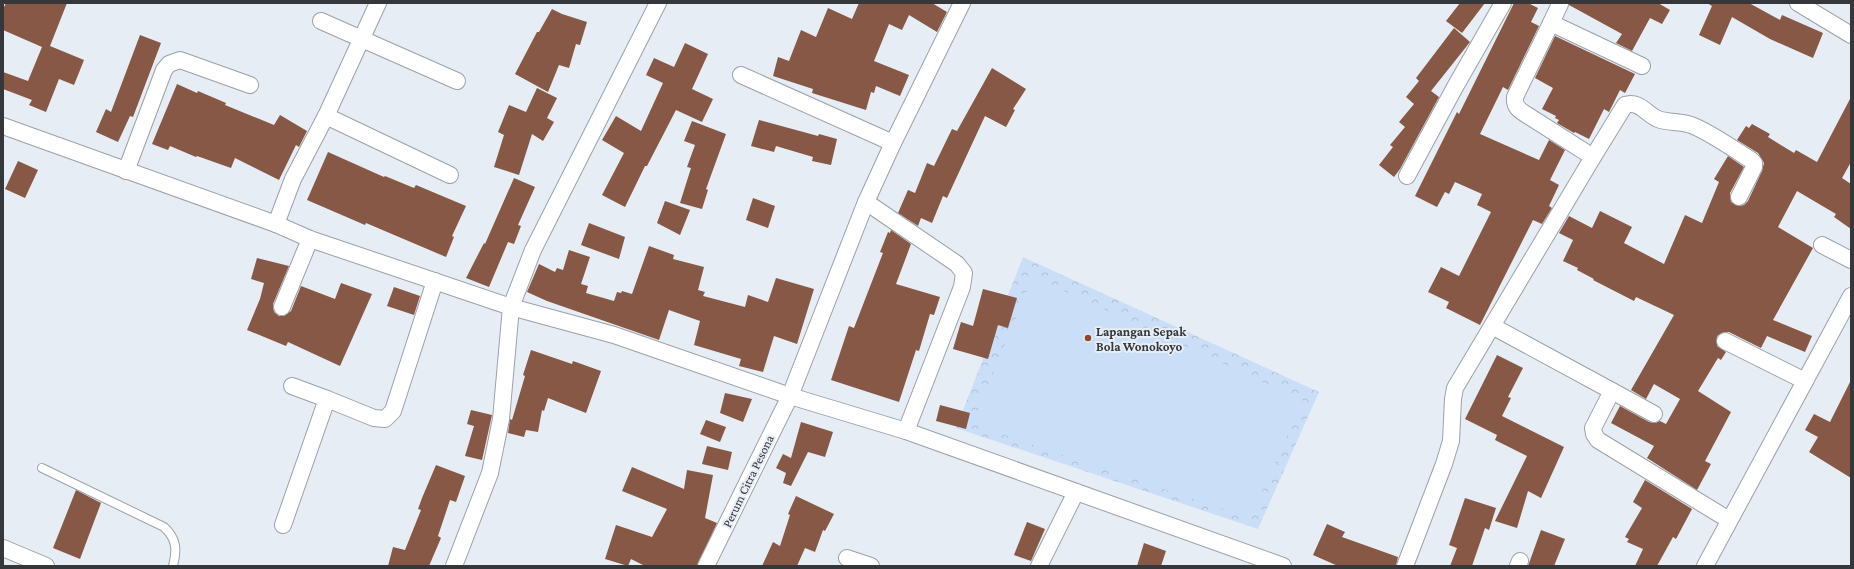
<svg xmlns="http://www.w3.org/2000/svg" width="1854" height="569" font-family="'Crimson Pro',serif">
<defs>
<pattern id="forest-crowns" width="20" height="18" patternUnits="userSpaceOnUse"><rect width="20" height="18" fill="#cadff7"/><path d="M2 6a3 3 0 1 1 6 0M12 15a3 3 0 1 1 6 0" fill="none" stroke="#aec0d4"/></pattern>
</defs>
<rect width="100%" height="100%" fill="#e7edf4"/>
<path fill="url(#forest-crowns)" d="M1023,257L1319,392L1258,529L956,428Z"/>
<path fill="#cadff7" d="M1033,277L1303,400L1250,518L972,424Z"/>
<g fill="#865845">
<path d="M6,3H67L50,46L84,60L74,85L59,79L46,112L29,105L32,100L3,89V72L28,81L42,47L3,30V9Z"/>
<path d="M859,3H932L947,12L937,32L909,15L902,30L889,24L874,61L909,75L900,96L876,86L874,93L871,92L866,110L812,93L813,89L773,76L778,57L789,61L801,30L816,37L828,8L852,19Z"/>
<path d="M1460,3H1485L1462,33L1446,21Z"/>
<path d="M1514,3H1528L1538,8L1531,22L1539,26L1508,90L1503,87L1480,134L1539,160L1549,140L1565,150L1550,180L1559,185L1549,206L1552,208L1542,224L1533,220L1480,325L1446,308L1449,302L1428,292L1441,267L1459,276L1491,212L1477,205L1482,194L1455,182L1449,194L1445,192L1437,207L1415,196L1457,112L1459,114Z"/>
<path d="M1569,3H1658L1670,10L1662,24L1650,18L1632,51L1616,43L1622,34L1569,5Z"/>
<path d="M1707,3H1749L1780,20L1782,15L1823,33L1813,58L1770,39L1732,17L1720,45L1699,35L1712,6Z"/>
<path d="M552,9L562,14L587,22L580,45L576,44L569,68L559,65L548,92L515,74L537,32H539Z"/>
<path d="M1454,28L1470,42L1431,91L1439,97L1400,169L1394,177L1379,165L1393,147L1390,145L1405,127L1399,122L1414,104L1406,97L1419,81L1416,78Z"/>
<path d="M140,35L161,43L133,117L130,116L118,142L96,132L106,109L111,112Z"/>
<path d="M1555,36L1635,74L1625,93L1620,90L1609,112L1604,109L1589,139L1575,132L1574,133L1557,123L1559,120L1555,118L1556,116L1542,109L1553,88L1535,78Z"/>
<path d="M685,43L708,54L692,89L713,99L702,122L676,110L647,166H645L625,207L602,195L624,153L602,140L616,116L641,131L663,83L646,75L654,58L674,67Z"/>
<path d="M992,68L1026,89L1013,109L1015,110L1006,127L985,116L947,198L943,196L932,223L921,218L918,226L898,213L908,190L915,193L927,163L934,166L952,129L957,131Z"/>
<path d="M177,84L197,93L198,91L226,103L225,105L274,125L280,115L307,131L299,147L296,145L279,180L235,158L231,168L197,156L196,157L170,146L168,150L152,144Z"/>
<path d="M537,88L557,98L547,118L554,122L543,141L532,134L519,175L494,167L504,135L498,132L509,105L526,112Z"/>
<path d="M1851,97V162L1842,178L1851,184V229L1834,217L1836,214L1797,191L1778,227L1813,248L1773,320L1812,336L1805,352L1767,336L1761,348L1729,332H1724L1717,336V346L1726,352L1721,360L1718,358L1698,391L1731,412L1705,461L1711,464L1697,490L1647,458L1654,446L1611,423L1620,406L1649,422L1655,423L1660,421L1666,424L1680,399L1654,384L1646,399L1631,390L1674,315L1636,297L1634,301L1593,280L1594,279L1577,270L1578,268L1563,261L1573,240L1559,233L1569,216L1592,228L1600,211L1632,227L1624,243L1664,264L1685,215L1702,223L1719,182L1714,179L1728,156L1744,167L1730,193L1731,202L1739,206L1744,205L1748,201L1762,171L1764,163L1758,153L1737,140L1746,126L1749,128L1752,124L1770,134L1768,137L1794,153L1796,150L1817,162Z"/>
<path d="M759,120L818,136L819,134L837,139L831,165L812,161L813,157L776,146L774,152L751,146Z"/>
<path d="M692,121L726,134L706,189L708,190L702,209L680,203L691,168L687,167L695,145L684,141Z"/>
<path d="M328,152L384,177L385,176L414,188L416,185L466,206L452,236L454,237L446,257L366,223L365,225L307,200Z"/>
<path d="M18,161L38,170L25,198L5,189Z"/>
<path d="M514,178L535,187L518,225L521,226L514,244L508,242L489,287L466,278L484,243L485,244Z"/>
<path d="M753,198L775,206L768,228L746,220Z"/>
<path d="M665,201L690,210L680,235L657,223Z"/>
<path d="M589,223L625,237L619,259L581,245Z"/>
<path d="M891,230L911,244L896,284L940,297L934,315L930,314L919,351L916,350L899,402L831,380L849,326L854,328L883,253L880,252L888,232L890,233Z"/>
<path d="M649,246L674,255L673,259L704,267L698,290L705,292L703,296L745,307L748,295L768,302L776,278L814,289L797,344L774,336L763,372L739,366L741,359L694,345L700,321L669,310L659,340L547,301L527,292L539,264L555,272L557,268L563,270L569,250L590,257L581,284L588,286L586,293L614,301L617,292L621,293L622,291L632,294Z"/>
<path d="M257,258L289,266L273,304L274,312L279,316H284L291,311L301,286L335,299L341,283L372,294L340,366L288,342L286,346L247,330L260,299L264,283L251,279Z"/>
<path d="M394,287L420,296L414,315L387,306Z"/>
<path d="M983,289L1017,298L1008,328L998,325L988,359L953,349L961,322L973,326Z"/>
<path d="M531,350L572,364L573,361L601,371L586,413L548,398L544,411L542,410L538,432L526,430L524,437L508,433L510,419L512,420L525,376L523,375Z"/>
<path d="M1497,355L1523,368L1508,397L1511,398L1502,416L1564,447L1541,498L1528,491L1517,528L1495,521L1527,456L1495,440L1497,435L1465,419Z"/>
<path d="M1851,380V478L1809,452L1818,437L1805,430L1814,414L1830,422Z"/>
<path d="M725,393L752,399L743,422L720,413Z"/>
<path d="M940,405L970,413L966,429L936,421Z"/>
<path d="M471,410L492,415L482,460L465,456L474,426L467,424Z"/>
<path d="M706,420L726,427L720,442L700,434Z"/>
<path d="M801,422L833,432L825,457L808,452L791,486L783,483L786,473L776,468L783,454L791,458Z"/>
<path d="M707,446L732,452L728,470L702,464Z"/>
<path d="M436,465L465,476L456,502L450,500L438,536L441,538L429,566H388L393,547L405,550L421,510L418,509L422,498Z"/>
<path d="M632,467L684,489L687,470L713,475L705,518L717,523L697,566H645L631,559L628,566L605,559L616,525L652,537L667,509L622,491Z"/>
<path d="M1645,480L1692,509L1676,539L1673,537L1657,566H1635L1643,549L1627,542L1629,539L1625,537L1642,508L1633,502Z"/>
<path d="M76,490L101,503L80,559L53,548Z"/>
<path d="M796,496L834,514L825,531L823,530L815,552L805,548L797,566H762L773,542L780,546L790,515L788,514Z"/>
<path d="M1465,498L1496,508L1489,530L1485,528L1472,566H1450L1457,548L1449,545Z"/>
<path d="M1027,522L1045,529L1031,561L1014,555Z"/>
<path d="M1327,524L1345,532L1342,537L1398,557L1396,566H1338L1313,555Z"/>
<path d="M1541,530L1565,539L1554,566H1528Z"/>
<path d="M1144,543L1166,551L1161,566H1137Z"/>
</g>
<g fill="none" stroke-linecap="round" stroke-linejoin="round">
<defs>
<path id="service" d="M42,468L164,527C177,539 177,550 173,566"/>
<g id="minor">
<path d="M1559,3L1560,4L1551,23L1642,66"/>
<path d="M1798,3L1851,35"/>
<path d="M321,21L457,81"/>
<path d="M1551,23L1515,97C1514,107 1519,110 1527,115L1593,157"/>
<path d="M741,75L893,143"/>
<path d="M326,116L450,175"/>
<path d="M3,126L276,224L310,239L511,307L614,335L790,396L906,431L1283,566"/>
<path d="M126,171L164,70L169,64L180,60L250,85"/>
<path d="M1407,176L1455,87L1503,3"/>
<path d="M866,202L957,264L964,273L962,287L906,431"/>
<path d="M276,224L293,179L326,116L378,3"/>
<path d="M1822,245L1851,260"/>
<path d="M282,307L310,239"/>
<path d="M1492,326L1612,391L1593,428L1594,434L1598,440L1729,520"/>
<path d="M1725,341L1805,381"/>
<path d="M292,386L327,399"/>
<path d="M1612,391L1654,414"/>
<path d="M283,525L327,399L374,418L385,419L393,411L435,281"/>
<path d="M3,548L46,566"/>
<path d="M847,558L871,566"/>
<path d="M454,566L490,473L501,419L511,307L533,250L658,3"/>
<path d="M706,566L790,396L866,202L893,143L962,3"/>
<path d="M1039,566L1076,492"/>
<path d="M1405,566L1444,464L1451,441L1453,399L1455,388L1593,157L1625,105C1639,100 1646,114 1658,119C1668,123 1681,121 1691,125C1708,131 1735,150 1751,160L1754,163V167L1739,197"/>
<path d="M1518,566L1520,561"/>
<path d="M1705,566L1851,296"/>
</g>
</defs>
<use href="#service" stroke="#9ba1a7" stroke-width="10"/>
<use href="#minor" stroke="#9ba1a7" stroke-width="18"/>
<use href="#service" stroke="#fff" stroke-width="8"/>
<use href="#minor" stroke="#fff" stroke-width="16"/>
</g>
<circle fill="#914927" stroke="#e7edf4" stroke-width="1.5" cx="1088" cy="338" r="4"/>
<g text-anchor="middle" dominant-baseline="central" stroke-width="4" stroke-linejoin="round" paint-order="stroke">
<g font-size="13" font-weight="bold" fill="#35373a" stroke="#e7edf4" text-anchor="start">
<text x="1096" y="331">Lapangan Sepak<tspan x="1096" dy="15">Bola Wonokoyo</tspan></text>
</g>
<g font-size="13" fill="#35373a" stroke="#e7edf4">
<text transform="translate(748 481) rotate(-64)">Perum Citra Pesona</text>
</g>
</g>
<rect width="1854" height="569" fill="none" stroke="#35373a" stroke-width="8"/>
</svg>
